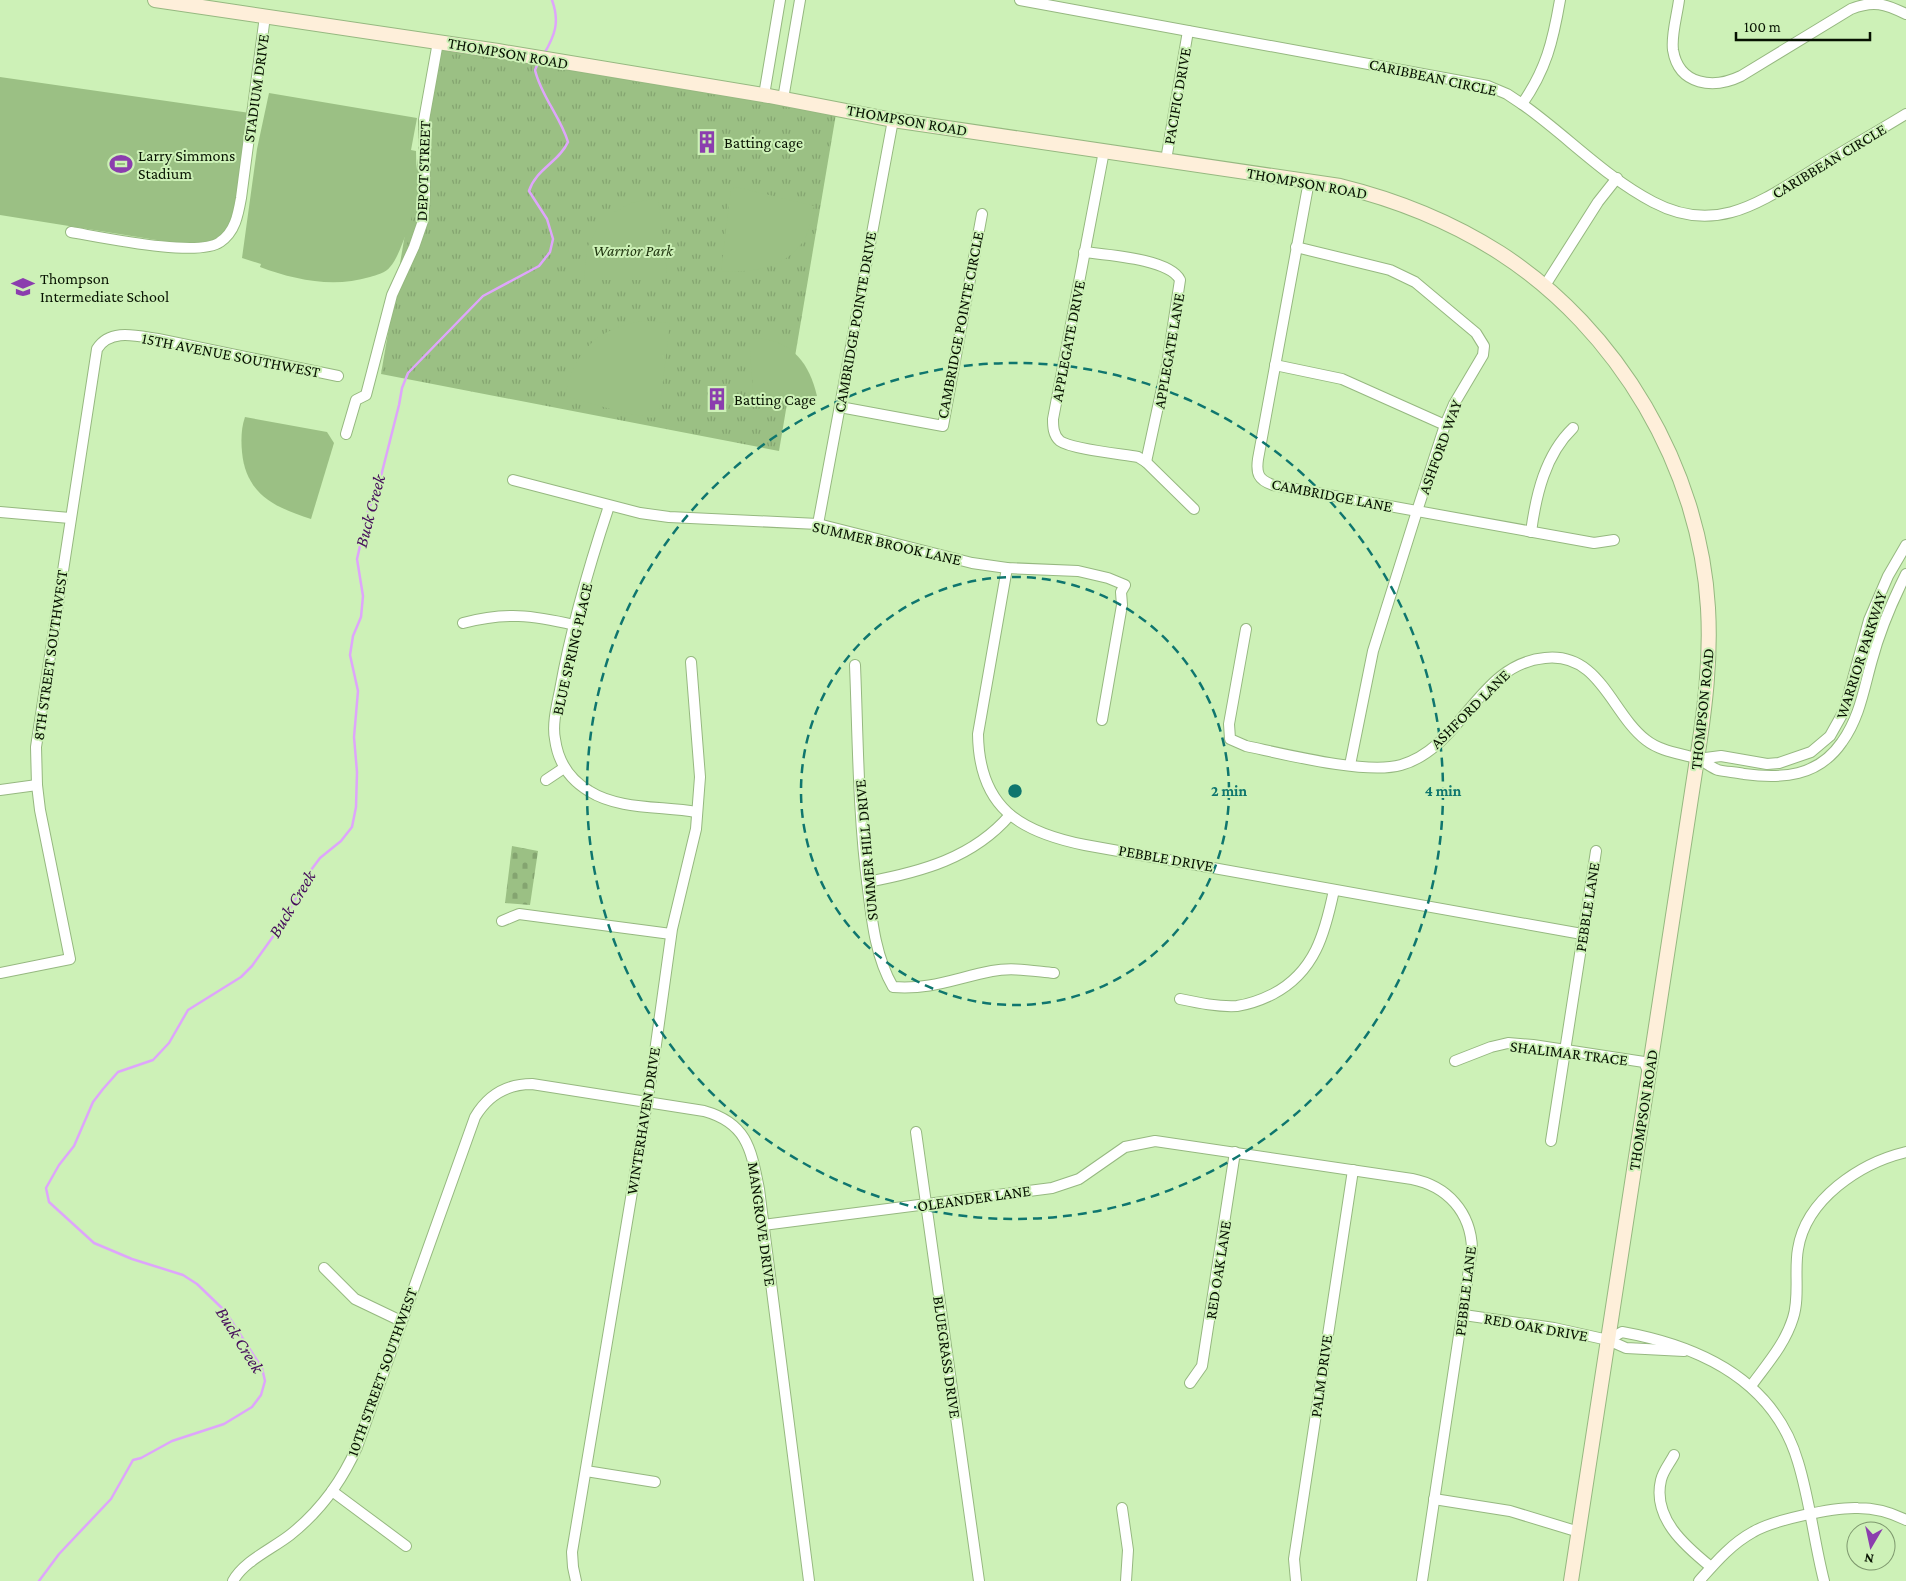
<svg xmlns="http://www.w3.org/2000/svg" width="1906" height="1581" font-family="'Crimson Pro',serif">
<defs>
<pattern id="grass-tufts" width="24" height="20" patternUnits="userSpaceOnUse" patternTransform="scale(1.25)"><rect width="24" height="20" fill="#9bc084"/><path d="M3 7l-1-3M5 7V3M7 7l1-3M15 17l-1-3M17 17v-4M19 17l1-3" fill="none" stroke="#84a470"/></pattern>
<pattern id="cemetery-stones" width="16" height="16" patternUnits="userSpaceOnUse" patternTransform="scale(1.25)"><rect width="16" height="16" fill="#9bc084"/><path d="M2 7V4a2 2 0 0 1 4 0v3zM10 15v-3a2 2 0 0 1 4 0v3z" fill="#84a470"/></pattern>
</defs>
<rect width="100%" height="100%" fill="#cdf1b7"/>
<path fill="url(#grass-tufts)" d="M438,42L836,114L779,451L381,374Z"/>
<path fill="url(#cemetery-stones)" d="M512,846L538,851L530,905L505,903Z"/>
<g fill="#9bc084">
<path d="M0,77L250,113L234,215C226,241 213,242 188,245L0,215Z"/>
<path d="M269,93L417,118L411,150L416,151L417,197L411,220L415,223L411,234L407,232C402,243 398,258 390,267C386,273 376,275 370,277C333,288 295,280 260,267L261,264L242,258L257,149Z"/>
<path d="M736,187L814,206C811,218 810,232 802,243C783,269 750,273 721,271L731,189Z"/>
<path d="M658,198L667,272L660,280H584L587,248L597,228L613,213L631,203Z"/>
<path d="M643,321L670,323L659,413L653,418L621,412L565,396C574,350 598,328 643,321Z"/>
<path d="M749,338C789,338 808,359 817,396L754,403Z"/>
<path d="M245,417L327,432L334,443L311,519C274,507 246,494 242,452C241,441 241,428 245,417Z"/>
</g>
<g fill="none" stroke-linecap="round" stroke-linejoin="round">
<g stroke="#dea5fb" stroke-width="2.5">
<path d="M544,54C555,35 560,22 552,0"/>
<path d="M39,1581L59,1554L111,1499L133,1460L141,1458L172,1441L224,1424L252,1407L261,1395L265,1381L262,1368L225,1311L197,1284L183,1275L132,1259L94,1243L49,1202L46,1188L59,1165L74,1146L93,1102L103,1089L118,1072L153,1060L169,1043L188,1010L241,977L252,966L282,924L311,870L320,858L341,841L352,827L356,807L357,772L354,737L358,691L350,655L353,636L361,617L363,596L357,559L368,511L379,484L399,405L402,388L408,373L483,296L539,266L550,252L553,239L547,219L529,191C536,169 559,162 568,142C560,116 541,96 535,70L538,63"/>
</g>
<defs>
<g id="street">
<path d="M1020,0L1488,86L1507,94L1522,104C1566,135 1605,177 1653,202C1715,235 1759,203 1811,171C1843,151 1875,133 1906,114"/>
<path d="M1679,0C1677,16 1671,35 1673,50C1679,86 1714,89 1741,76L1851,9C1874,0 1885,4 1906,14"/>
<path d="M764,95L780,0"/>
<path d="M783,99L800,0"/>
<path d="M1522,104C1546,70 1553,41 1560,0"/>
<path d="M1104,151L1053,419C1053,426 1053,435 1060,441C1071,449 1121,454 1138,457L1146,462L1194,509"/>
<path d="M1166,160L1188,31"/>
<path d="M1309,181L1258,459C1256,473 1258,480 1273,485L1594,543L1614,540"/>
<path d="M71,232C101,237 198,258 220,242C235,232 238,215 241,198L265,16"/>
<path d="M1296,247L1390,270L1415,282L1476,333L1484,346L1483,355L1454,404L1445,425L1417,511L1373,651L1350,765"/>
<path d="M1084,252C1107,255 1170,259 1180,280L1167,365L1146,462"/>
<path d="M1544,287L1598,202L1617,178"/>
<path d="M1275,365L1342,379L1445,425"/>
<path d="M840,407L943,426L982,214"/>
<path d="M346,434L356,400L366,395L392,295L414,247L423,221L425,195L424,120L438,42"/>
<path d="M513,480L640,513L669,517L818,524L972,563L1007,568L1078,571L1108,578L1125,585L1121,592L1122,605L1102,720"/>
<path d="M609,506C589,566 571,628 560,690C557,705 552,724 555,739C558,762 569,779 589,791C619,810 662,806 696,812"/>
<path d="M0,512L70,518"/>
<path d="M818,524L893,120"/>
<path d="M1531,532C1536,495 1545,455 1573,428"/>
<path d="M1007,568L978,734C979,808 1020,832 1085,845L1582,934"/>
<path d="M463,623C505,612 532,615 574,625"/>
<path d="M1246,629L1229,724L1230,739L1246,746C1284,754 1366,775 1401,765C1462,748 1478,664 1545,658C1600,652 1611,713 1646,740C1660,751 1678,753 1695,758C1703,760 1710,767 1718,770C1726,772 1736,772 1744,774C1782,779 1818,777 1842,742C1860,717 1864,688 1872,660C1880,630 1892,602 1906,574"/>
<path d="M855,665C858,739 858,815 868,889C872,922 876,958 893,987C931,990 956,978 992,971C1012,967 1033,971 1054,973"/>
<path d="M1698,759L1721,756L1767,764L1779,763L1811,752L1830,736L1844,711L1869,620L1888,576L1906,545"/>
<path d="M546,780L564,768"/>
<path d="M0,790L37,785"/>
<path d="M867,882C921,872 973,858 1010,815"/>
<path d="M502,921L519,914L671,934"/>
<path d="M0,973L70,959L40,810L37,785L36,747L97,349C110,328 137,336 158,339L338,376"/>
<path d="M1180,999C1199,1003 1218,1007 1237,1006C1250,1004 1261,1000 1273,994C1315,972 1325,933 1334,890"/>
<path d="M1455,1061L1491,1047L1508,1043L1533,1045L1644,1062L1649,1073"/>
<path d="M916,1132L979,1581"/>
<path d="M1551,1141L1596,851"/>
<path d="M763,1225L1052,1188L1079,1179L1125,1147L1155,1141L1412,1179C1447,1186 1471,1212 1472,1249L1422,1581"/>
<path d="M324,1268L355,1299L401,1321"/>
<path d="M1464,1315L1554,1328L1608,1340L1626,1348L1684,1351"/>
<path d="M1608,1340L1622,1332C1700,1346 1774,1380 1798,1462C1810,1501 1814,1542 1824,1581"/>
<path d="M1190,1383L1202,1366L1235,1152"/>
<path d="M1751,1386C1767,1364 1785,1344 1793,1318C1800,1297 1794,1271 1798,1249C1806,1199 1860,1163 1906,1152"/>
<path d="M1674,1455C1670,1463 1663,1471 1661,1480C1652,1518 1685,1546 1711,1567"/>
<path d="M586,1471L655,1482"/>
<path d="M332,1491L406,1546"/>
<path d="M1434,1499L1510,1511L1579,1532"/>
<path d="M1122,1508L1128,1550L1126,1581"/>
<path d="M233,1581C244,1561 272,1549 290,1535C319,1512 342,1481 357,1447L475,1117C488,1095 507,1084 532,1084L704,1111C747,1123 751,1149 759,1189L809,1581"/>
<path d="M576,1581L573,1567L572,1552L653,1066L672,929L696,829L700,777L691,662"/>
<path d="M1296,1581L1294,1559L1353,1170"/>
<path d="M1699,1581C1715,1563 1731,1544 1753,1532C1773,1520 1834,1507 1858,1508C1874,1508 1892,1513 1906,1520"/>
</g>
<path id="secondary" d="M155,0L498,51L769,96L893,120L1340,186C1397,200 1450,221 1500,253C1618,329 1700,468 1708,608C1711,659 1705,708 1697,759L1571,1581"/>
</defs>
<use href="#street" stroke="#96b880" stroke-width="12"/>
<use href="#secondary" stroke="#96b880" stroke-width="16"/>
<use href="#street" stroke="#fff" stroke-width="10"/>
<use href="#secondary" stroke="#feefda" stroke-width="14"/>
</g>
<g fill="none" stroke="#0f766e" stroke-width="2.5" stroke-dasharray="9 6">
<circle cx="1015" cy="791" r="214"/>
<circle cx="1015" cy="791" r="428"/>
</g>
<defs>
<symbol id="building-bare" viewBox="-9 -9 18 18"><path d="M-4-6H4V6H1V3H-1V6H-4ZM-2.5-4.3h1.7v1.8h-1.7ZM.8-4.3h1.7v1.8H.8ZM-2.5-1h1.7V.8h-1.7ZM.8-1h1.7V.8H.8Z" fill="#8b3dae" stroke="#cdf1b7" stroke-width="2.5" paint-order="stroke"/></symbol>
<symbol id="stadium-bare" viewBox="-9 -9 18 18"><path d="M0-5a6.5 5 0 1 0 0 10a6.5 5 0 1 0 0-10ZM-3.5-1.8h7v3.6h-7Z" fill="#8b3dae" stroke="#cdf1b7" stroke-width="2.5" paint-order="stroke"/></symbol>
<symbol id="school-bare" viewBox="-9 -9 18 18"><path d="M0-5L7-2L0 1L-7-2ZM-4 1L0 2.5L4 1V4Q0 6-4 4Z" fill="#8b3dae" stroke="#cdf1b7" stroke-width="2.5" paint-order="stroke"/></symbol>
</defs>
<g fill-rule="evenodd">
<use href="#building-bare" x="691" y="126" width="32" height="32"/>
<use href="#stadium-bare" x="105" y="148" width="32" height="32"/>
<use href="#school-bare" x="7" y="271" width="32" height="32"/>
<use href="#building-bare" x="701" y="383" width="32" height="32"/>
</g>
<g text-anchor="middle" dominant-baseline="central" stroke-width="4" stroke-linejoin="round" paint-order="stroke">
<g font-size="16" fill="#071201" stroke="#cdf1b7">
<text transform="translate(508 53) rotate(10)">THOMPSON ROAD</text>
<text transform="translate(1433 77) rotate(12)">CARIBBEAN CIRCLE</text>
<text transform="translate(256 88) rotate(-82)">STADIUM DRIVE</text>
<text transform="translate(1177 96) rotate(-80)">PACIFIC DRIVE</text>
<text transform="translate(907 120) rotate(10)">THOMPSON ROAD</text>
<text transform="translate(1829 161) rotate(-31)">CARIBBEAN CIRCLE</text>
<text transform="translate(423 171) rotate(-88)">DEPOT STREET</text>
<text transform="translate(1307 183) rotate(10)">THOMPSON ROAD</text>
<text transform="translate(855 322) rotate(-80)">CAMBRIDGE POINTE DRIVE</text>
<text transform="translate(960 325) rotate(-79)">CAMBRIDGE POINTE CIRCLE</text>
<text transform="translate(1068 341) rotate(-79)">APPLEGATE DRIVE</text>
<text transform="translate(1169 351) rotate(-80)">APPLEGATE LANE</text>
<text transform="translate(231 355) rotate(11)">15TH AVENUE SOUTHWEST</text>
<text transform="translate(1440 447) rotate(-70)">ASHFORD WAY</text>
<text transform="translate(1332 495) rotate(11)">CAMBRIDGE LANE</text>
<text transform="translate(887 543) rotate(13)">SUMMER BROOK LANE</text>
<text transform="translate(572 649) rotate(-77)">BLUE SPRING PLACE</text>
<text transform="translate(50 655) rotate(-82)">8TH STREET SOUTHWEST</text>
<text transform="translate(1861 655) rotate(-72)">WARRIOR PARKWAY</text>
<text transform="translate(1470 709) rotate(-45)">ASHFORD LANE</text>
<text transform="translate(1702 709) rotate(-84)">THOMPSON ROAD</text>
<text transform="translate(866 850) rotate(-95)">SUMMER HILL DRIVE</text>
<text transform="translate(1166 858) rotate(10)">PEBBLE DRIVE</text>
<text transform="translate(1587 907) rotate(-81)">PEBBLE LANE</text>
<text transform="translate(1569 1053) rotate(7)">SHALIMAR TRACE</text>
<text transform="translate(1643 1110) rotate(-81)">THOMPSON ROAD</text>
<text transform="translate(643 1121) rotate(-81)">WINTERHAVEN DRIVE</text>
<text transform="translate(974 1198) rotate(-8)">OLEANDER LANE</text>
<text transform="translate(762 1224) rotate(82)">MANGROVE DRIVE</text>
<text transform="translate(1218 1270) rotate(-81)">RED OAK LANE</text>
<text transform="translate(1465 1291) rotate(-83)">PEBBLE LANE</text>
<text transform="translate(1536 1327) rotate(10)">RED OAK DRIVE</text>
<text transform="translate(947 1357) rotate(82)">BLUEGRASS DRIVE</text>
<text transform="translate(382 1372) rotate(-70)">10TH STREET SOUTHWEST</text>
<text transform="translate(1321 1376) rotate(-82)">PALM DRIVE</text>
</g>
<g font-size="16" fill="#071201" stroke="#cdf1b7" text-anchor="start">
<text x="724" y="142">Batting cage</text>
<text x="138" y="155">Larry Simmons<tspan x="138" dy="18">Stadium</tspan></text>
<text x="40" y="278">Thompson<tspan x="40" dy="18">Intermediate School</tspan></text>
<text x="734" y="399">Batting Cage</text>
</g>
<g font-size="16" font-style="italic" fill="#1f340f" stroke="#cdf1b7">
<text x="633" y="250">Warrior Park</text>
</g>
<g font-size="18" font-style="italic" fill="#450e5b" stroke="#cdf1b7">
<text transform="translate(370 511) rotate(-75)">Buck Creek</text>
<text transform="translate(292 904) rotate(-59)">Buck Creek</text>
<text transform="translate(240 1340) rotate(58)">Buck Creek</text>
</g>
</g>
<circle cx="1015" cy="791" r="8" fill="#0f766e" stroke="#cdf1b7" stroke-width="2.5"/>
<g font-size="15" text-anchor="middle" font-weight="bold" fill="#0f766e" stroke="#cdf1b7" stroke-width="4" stroke-linejoin="round" paint-order="stroke">
<text x="1229" y="796">2 min</text>
<text x="1443" y="796">4 min</text>
</g>
<g transform="translate(1871 1546) rotate(189)"><circle r="24" fill="#cdf1b7" stroke="#7e986e"/>
<path d="M0-4L9 19L0 12L-9 19Z" fill="#8b3dae"/>
<text y="-8" font-size="14" font-weight="bold" text-anchor="middle" fill="#071201">N</text>
</g>
<path d="M1736 32v8h134v-8" fill="none" stroke="#071201" stroke-width="2.5"/>
<text x="1744" y="32" font-size="15" fill="#071201" stroke="#cdf1b7" stroke-width="4" paint-order="stroke">100 m</text>
</svg>
